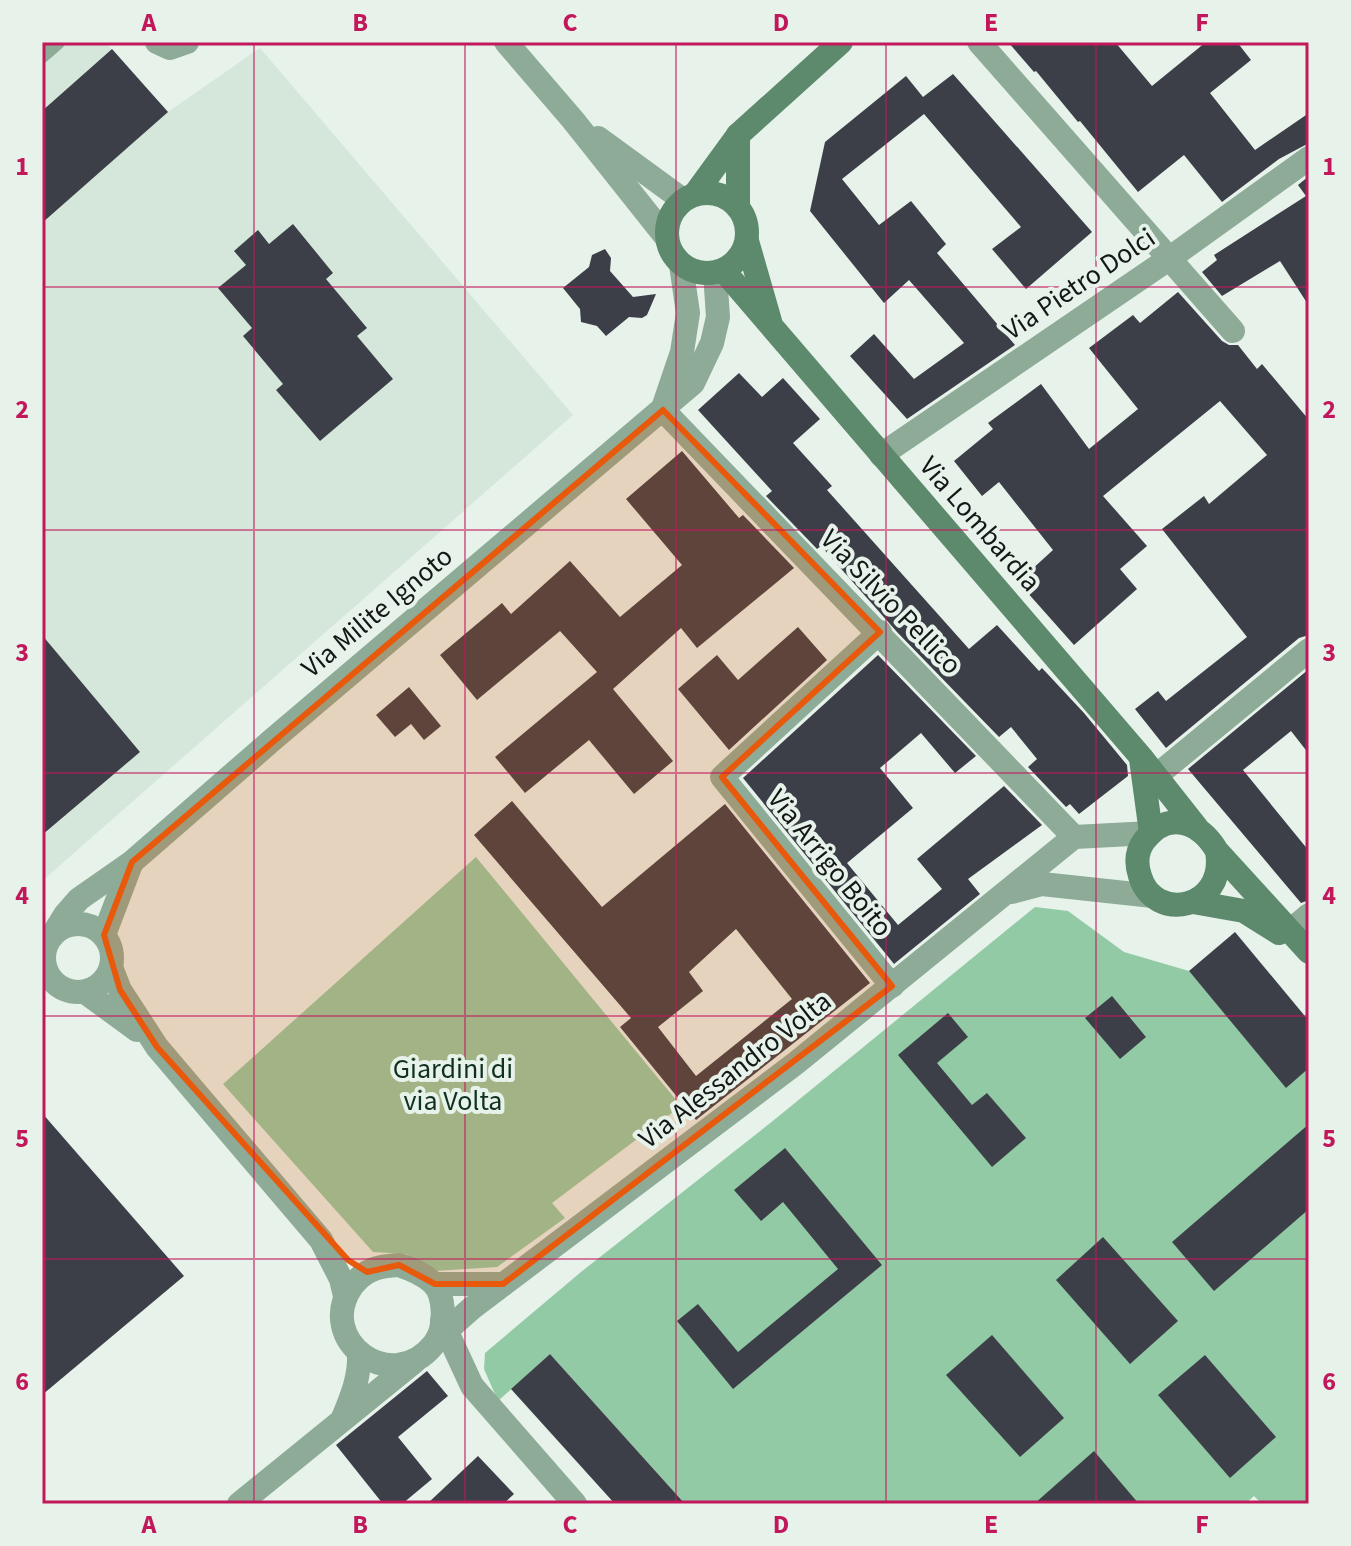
<svg xmlns="http://www.w3.org/2000/svg" width="1351" height="1546" font-family="'Source Sans 3',sans-serif">
<rect width="100%" height="100%" fill="#e6f2ea"/>
<path fill="#d4e7da" d="M42,42H105L168,112L260,48L573,415L42,881Z"/>
<g fill="#92caa5">
<path d="M476,857L681,1106L552,1203L565,1218L497,1267L435,1271L406,1254L373,1252L223,1084Z"/>
<path d="M1035,907L1068,911L1124,952L1189,971L1286,1087L1309,1068V1504H1262L1254,1496L1245,1504H685L550,1354L498,1401L484,1369L485,1353L581,1272L774,1120Z"/>
</g>
<g fill="#3d3f48" fill-rule="evenodd">
<path d="M1008,42H1115L1152,86L1206,42H1237L1251,60L1210,93L1255,150L1309,113V143L1279,159L1222,202L1184,155L1138,192L1080,121L1078,122L1036,71L1034,72Z"/>
<path d="M112,49L168,112L42,223V111Z"/>
<path d="M953,74L1092,232L1026,289L992,249L1021,227L924,114L842,179L879,225L911,201L946,244L937,253L1015,345L907,419L850,356L874,334L914,379L964,343L909,280L884,303L810,211L825,142L906,76L923,97Z"/>
<path d="M1309,176V306L1280,261L1222,296L1202,272L1217,260L1214,255L1306,196L1298,185Z"/>
<path d="M293,224L333,273L326,279L367,328L357,336L393,379L320,441L276,390L283,384L243,336L252,328L218,288L246,265L234,251L258,230L269,244Z"/>
<path d="M605,249L611,258L610,271L633,297L656,294L647,315L642,318L629,317L606,336L597,326L581,322L580,309L563,288L589,267L592,255Z"/>
<path d="M1178,292L1222,341L1229,345H1238L1257,369L1262,364L1309,420V635L1299,638L1166,748L1135,709L1158,691L1166,701L1247,637L1162,529L1204,496L1209,504L1267,455L1220,401L1103,496L1147,546L1120,569L1137,589L1074,645L1018,582L1053,550L999,482L982,496L954,461L993,429L988,423L1041,384L1089,449L1138,409L1089,348L1133,315L1140,323Z"/>
<path d="M739,373L762,397L783,378L820,419L793,443L832,486L827,490L969,649L997,625L1039,671L1042,668L1084,713L1127,765L1128,776L1079,814L1070,804L1066,807L1028,767L1037,759L1011,727L999,737L897,632L821,546L817,549L766,496L772,491L698,410Z"/>
<path d="M682,451L739,518L743,515L794,568L697,648L681,628L613,689L673,761L634,794L589,740L525,793L495,757L597,672L560,631L477,700L440,655L502,603L511,614L570,561L620,617L682,565L626,499Z"/>
<path d="M798,627L827,660L729,750L678,689L717,655L738,680Z"/>
<path d="M42,635L140,752L42,835Z"/>
<path d="M878,655L976,756L955,773L921,733L880,768L913,808L847,863L898,925L942,889L917,859L1004,786L1042,825L968,879L980,894L894,964L743,778Z"/>
<path d="M1309,669V754L1291,731L1243,770L1309,851V900L1301,903L1188,769Z"/>
<path d="M409,687L441,726L424,740L411,724L395,737L376,715Z"/>
<path d="M512,801L602,907L725,804L870,983L696,1120L620,1027L631,1018L474,835ZM736,929L792,999L696,1076L658,1027L703,991L689,972Z"/>
<path d="M1235,932L1309,1021V1068L1286,1088L1189,971Z"/>
<path d="M1112,996L1146,1037L1120,1059L1085,1018Z"/>
<path d="M948,1013L968,1037L937,1063L972,1105L987,1093L1026,1138L992,1167L898,1055Z"/>
<path d="M42,1113L184,1276L42,1395Z"/>
<path d="M1309,1124V1209L1214,1291L1172,1242Z"/>
<path d="M785,1148L882,1265L733,1389L677,1321L698,1304L738,1352L838,1269L783,1202L761,1221L734,1190Z"/>
<path d="M1103,1237L1178,1321L1130,1364L1056,1280Z"/>
<path d="M992,1335L1064,1418L1020,1457L946,1375Z"/>
<path d="M550,1354L685,1504H615L511,1389Z"/>
<path d="M1205,1355L1276,1437L1230,1478L1158,1395Z"/>
<path d="M427,1371L448,1396L398,1437L432,1479L402,1504H383L336,1445Z"/>
<path d="M1094,1451L1139,1504H1034Z"/>
<path d="M478,1456L514,1494L503,1504H427Z"/>
</g>
<g fill="none" stroke-linecap="round" stroke-linejoin="round">
<path stroke="#8dab97" stroke-width="16" d="M42,55L57,42"/>
<g stroke="#8dab97" stroke-width="24">
<path d="M157,42L170,48L187,42"/>
<path d="M506,42L573,120L666,237"/>
<path d="M979,42L1233,331"/>
<path d="M598,138L683,200"/>
<path d="M663,408L682,352L688,313L681,265"/>
<path d="M663,410L1074,837"/>
<path d="M881,455L1170,258L1309,158"/>
<path d="M880,632L722,777L892,986"/>
<path d="M1156,776L1309,650"/>
<path d="M1012,892L1042,884L1153,896"/>
<circle cx="78" cy="958" r="34"/>
<path d="M55,931L65,915L79,899L132,862L271,741L693,383L712,343L718,317L715,273"/>
<path d="M1290,931L1309,915"/>
<path d="M104,935L131,864"/>
<path d="M111,967L120,990L157,1047L321,1240L341,1279L345,1296"/>
<path d="M85,992L137,1030"/>
<path d="M399,1265C411,1269 422,1273 432,1282C446,1295 446,1329 434,1344C392,1397 314,1340 352,1286C365,1269 379,1266 399,1265Z"/>
<path d="M435,1284H503"/>
<path d="M442,1321L472,1386L575,1504"/>
<path d="M438,1338L472,1308L796,1063L1074,837L1151,833"/>
<path d="M343,1418C352,1396 360,1377 359,1354"/>
<path d="M239,1504L414,1362"/>
</g>
<g stroke="#5d8a6d" stroke-width="24">
<circle cx="707" cy="233" r="40"/>
<path d="M695,194L738,135L841,42"/>
<path d="M738,207V135"/>
<path d="M747,241L770,321"/>
<path d="M724,271L1141,757L1197,828"/>
<path d="M1141,759L1151,833"/>
<path d="M1217,851C1227,909 1154,924 1140,876C1136,864 1136,852 1144,841C1168,809 1200,822 1217,851L1309,952"/>
<path d="M1193,902L1244,911L1279,933"/>
</g>
</g>
<path fill="#e8590c" fill-opacity="0.2" stroke="#e8590c" stroke-width="6" stroke-linejoin="round" d="M663,410L880,632L722,777L892,986L503,1284H435L399,1265L367,1272L348,1260L157,1047L120,990L104,935L132,862Z"/>
<path fill="none" stroke="#c2185b" stroke-width="2" stroke-opacity="0.55" d="M254,42V1504M465,42V1504M676,42V1504M886,42V1504M1096,42V1504M42,287H1309M42,530H1309M42,773H1309M42,1016H1309M42,1259H1309"/>
<g text-anchor="middle" dominant-baseline="central" stroke-width="8" stroke-linejoin="round" paint-order="stroke">
<g font-size="28" fill="#131715" stroke="#e6f2ea">
<text transform="translate(1079 284) rotate(-34)">Via Pietro Dolci</text>
<text transform="translate(980 524) rotate(49)">Via Lombardia</text>
<text transform="translate(891 602) rotate(46)">Via Silvio Pellico</text>
<text transform="translate(377 612) rotate(-40)">Via Milite Ignoto</text>
<text transform="translate(830 863) rotate(51)">Via Arrigo Boito</text>
<text transform="translate(735 1070) rotate(-38)">Via Alessandro Volta</text>
</g>
<g font-size="28" fill="#11311e" stroke="#e6f2ea">
<text x="453" y="1069">Giardini di<tspan x="453" dy="32">via Volta</tspan></text>
</g>
</g>
<rect width="1351" height="1546" fill="none" stroke="#e6f2ea" stroke-width="88"/>
<rect x="44" y="44" width="1263" height="1458" fill="none" stroke="#c2185b" stroke-width="3"/>
<g font-size="26" text-anchor="middle" font-weight="bold" fill="#c2185b">
<text x="149" y="31">A</text>
<text x="360" y="31">B</text>
<text x="570" y="31">C</text>
<text x="781" y="31">D</text>
<text x="991" y="31">E</text>
<text x="1202" y="31">F</text>
<text x="22" y="175">1</text>
<text x="1329" y="175">1</text>
<text x="22" y="418">2</text>
<text x="1329" y="418">2</text>
<text x="22" y="661">3</text>
<text x="1329" y="661">3</text>
<text x="22" y="904">4</text>
<text x="1329" y="904">4</text>
<text x="22" y="1147">5</text>
<text x="1329" y="1147">5</text>
<text x="22" y="1390">6</text>
<text x="1329" y="1390">6</text>
<text x="149" y="1533">A</text>
<text x="360" y="1533">B</text>
<text x="570" y="1533">C</text>
<text x="781" y="1533">D</text>
<text x="991" y="1533">E</text>
<text x="1202" y="1533">F</text>
</g>
</svg>
